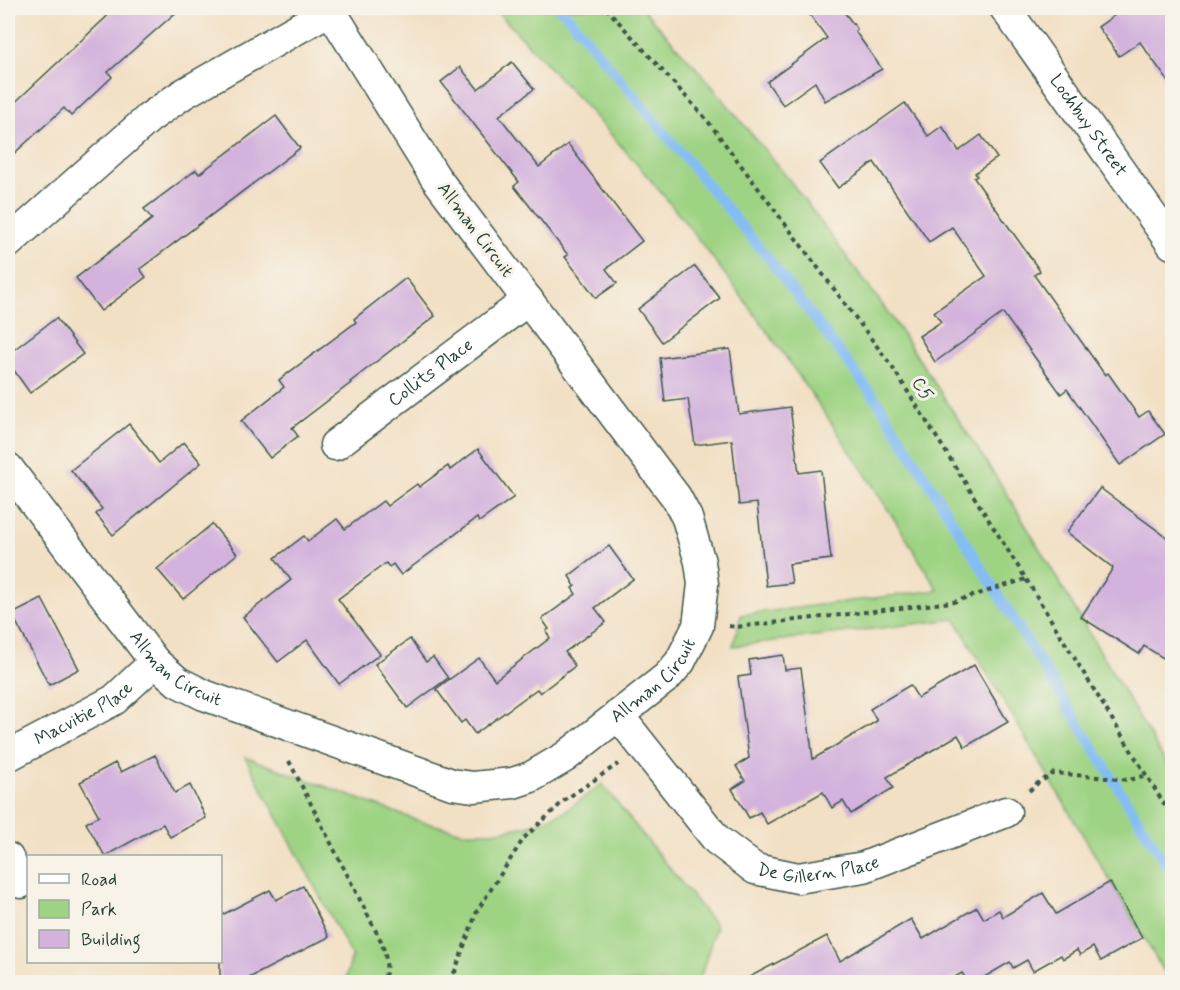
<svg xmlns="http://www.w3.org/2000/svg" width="1180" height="990" font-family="Mynerve,sans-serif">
<rect width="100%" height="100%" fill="#f7f3e8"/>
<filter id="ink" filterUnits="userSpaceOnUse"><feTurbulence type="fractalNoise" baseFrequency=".0167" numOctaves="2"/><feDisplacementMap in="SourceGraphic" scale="12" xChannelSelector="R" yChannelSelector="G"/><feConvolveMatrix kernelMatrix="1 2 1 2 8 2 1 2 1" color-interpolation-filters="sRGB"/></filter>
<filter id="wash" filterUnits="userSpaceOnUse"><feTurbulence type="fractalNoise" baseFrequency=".008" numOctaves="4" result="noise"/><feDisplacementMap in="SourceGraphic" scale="24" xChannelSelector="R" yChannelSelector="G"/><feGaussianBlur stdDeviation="1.35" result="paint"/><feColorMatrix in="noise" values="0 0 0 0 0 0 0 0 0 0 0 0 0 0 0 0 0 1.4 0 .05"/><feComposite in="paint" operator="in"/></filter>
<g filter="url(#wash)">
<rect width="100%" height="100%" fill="#f2e0c5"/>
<g fill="#9ed383" stroke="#5e885c" stroke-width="1.5">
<path d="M494,8H642L707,80L791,182L890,315L1009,497L1172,773V982H1170L955,619L733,646L741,615L938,590C861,462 776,338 684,221C625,146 558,77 494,8Z"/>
<path d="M245,757L419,821L463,832H493L523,827L537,823L565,811L602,784L716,926L699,982H345L352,956Z"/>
</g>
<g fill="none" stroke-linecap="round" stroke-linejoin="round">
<path stroke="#84bcf4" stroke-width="10" d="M558,8L567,15L768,258L881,406L1172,874"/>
</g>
<g id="blocks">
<g fill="#d3b3dd">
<path d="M116,8H181L108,72L112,77L71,116L64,108L8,159V109Z"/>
<path d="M805,8H841L857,29L855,31L882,69L825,101L815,82L783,105L767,82L827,38Z"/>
<path d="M1125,8H1173V88L1140,42L1119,56L1098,27Z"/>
<path d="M512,62L534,89L499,116L539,167L568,144L642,241L606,269L617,283L596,298L565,257L568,255L514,186L519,182L441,82L460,67L478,89Z"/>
<path d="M905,103L928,136L942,126L959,151L981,135L997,158L975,173L977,176L974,178L1040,271L1034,275L1105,375L1108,373L1139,417L1148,411L1165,434L1120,465L1067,389L1061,394L1003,313L935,362L919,336L941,322L934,312L986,276L952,227L929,242L874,162L838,188L820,163Z"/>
<path d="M276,116L300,148L140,269L146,277L101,311L76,278L152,219L144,209L196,170L199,174Z"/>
<path d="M695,266L720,298L662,342L638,309Z"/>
<path d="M406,278L435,316L350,382L351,383L292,428L298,436L270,458L241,421L284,387L279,380L356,322L354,319Z"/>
<path d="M56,318L83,354L30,393L8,362V354Z"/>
<path d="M730,349L739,414L790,407L799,473L821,470L831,559L789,564L792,583L766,586L757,503L739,505L732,440L695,445L688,399L665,402L660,358Z"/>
<path d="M129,424L159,463L184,442L201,463L113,535L96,514L102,509L71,470Z"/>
<path d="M478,449L514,497L479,522L477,518L401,575L393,564L389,567L386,563L338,599L380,654L339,684L307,640L278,662L243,617L291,580L275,558L304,536L308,541L337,519L345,529L383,501L387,506L417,484L419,487L448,466L450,470Z"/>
<path d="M1100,488L1173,542V664L1144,646L1139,654L1081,617L1113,568L1067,532Z"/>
<path d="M212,524L237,554L183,599L157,569Z"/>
<path d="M609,546L633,579L595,608L606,622L565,652L575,666L540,693L537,689L475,734L465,720L461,723L436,689L479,658L495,680L550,638L546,631L549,629L542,619L576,594L572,588L575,586L569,576Z"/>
<path d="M42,599L79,669L49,685L12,614Z"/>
<path d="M410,639L426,662L433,657L448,678L407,708L375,664Z"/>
<path d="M783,655L785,670L801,668L813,759L877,721L870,709L910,685L918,698L974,665L1008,722L965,747L958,735L926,754L887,777L893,788L851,814L843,801L832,808L823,792L767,824L760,812L749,818L732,789L745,781L736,766L749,758L738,677L751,675L749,660Z"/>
<path d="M155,755L175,793L190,785L206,818L170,837L163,824L105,856L86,823L99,816L80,782L115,763L121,772Z"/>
<path d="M1110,882L1142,938L1101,961L1093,947L1080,955L1077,950L1063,959L1061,955L1033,971L1027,960L1013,968L1010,962L976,982H968L962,973L946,982H740L827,936L840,961L911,919L923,939L977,907L984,919L999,910L1003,917L1043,893L1056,914Z"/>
<path d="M303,886L329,937L241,982H220V916L270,890L276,900Z"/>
</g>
</g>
</g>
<g filter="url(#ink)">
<use href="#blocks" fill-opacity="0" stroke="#3f554a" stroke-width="1.5"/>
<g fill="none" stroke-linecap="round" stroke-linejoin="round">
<defs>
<g id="street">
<path id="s1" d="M1005,8L1172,244"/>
<path d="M8,243L149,118L183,94L330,10"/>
<path id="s2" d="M335,445L528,300"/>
<path id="s3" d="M8,468L155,662L178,682L204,695L452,784L473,787L513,783L531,777L565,757L667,677L680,662L698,626L703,584L700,562L687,518L676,497L435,177L329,8"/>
<path id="s4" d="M618,715L717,840L755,869L798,878L864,867L1006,812"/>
<path id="s5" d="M8,756L114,700L155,662"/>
<path d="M8,858L21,883"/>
</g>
</defs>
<use href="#street" stroke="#3f554a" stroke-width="33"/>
<g stroke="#3f554a" stroke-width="4" stroke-dasharray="4.5 4.5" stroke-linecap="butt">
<path d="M606,8L707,120L891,365L1026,579L1172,817"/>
<path d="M729,626L736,627L953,602L1026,579"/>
<path d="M289,761L381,941C386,956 389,968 383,982"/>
<path d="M1029,791L1038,783L1054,773L1129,780L1147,775"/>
<path d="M450,982L454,972"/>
<path d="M458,982L455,971L477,911L524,838L566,799L618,764"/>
</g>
<use href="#street" stroke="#fff" stroke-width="30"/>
</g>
</g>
<g text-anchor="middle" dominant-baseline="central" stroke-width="6" stroke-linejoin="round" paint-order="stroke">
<g font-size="18" fill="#1f3d34" stroke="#f7f3e8">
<text stroke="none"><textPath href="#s1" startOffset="144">Lochbuy Street</textPath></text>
<text transform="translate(475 230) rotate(53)">Allman Circuit</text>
<text stroke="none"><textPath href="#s2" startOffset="120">Collits Place</textPath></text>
<text transform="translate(922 389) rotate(58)">C5</text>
<text stroke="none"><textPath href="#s3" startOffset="264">Allman Circuit</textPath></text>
<text stroke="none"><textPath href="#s3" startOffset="804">Allman Circuit</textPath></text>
<text stroke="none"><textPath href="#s5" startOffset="87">Macvitie Place</textPath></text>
<text stroke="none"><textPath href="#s4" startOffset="272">De Gillern Place</textPath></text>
</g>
</g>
<rect width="1180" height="990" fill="none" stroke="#f7f3e8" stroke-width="30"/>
<rect x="27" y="855" width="195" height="108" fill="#f7f3e8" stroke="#a1aaa0" stroke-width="1.5"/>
<rect x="39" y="874" width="30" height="9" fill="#ffffff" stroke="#a1aaa0" stroke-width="1.5"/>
<text x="81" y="885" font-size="18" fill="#1f3d34">Road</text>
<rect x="39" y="900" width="30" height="18" fill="#9ed383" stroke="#a1aaa0" stroke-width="1.5"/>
<text x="81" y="915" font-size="18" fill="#1f3d34">Park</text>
<rect x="39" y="930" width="30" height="18" fill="#d3b3dd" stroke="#a1aaa0" stroke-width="1.5"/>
<text x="81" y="945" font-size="18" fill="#1f3d34">Building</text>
</svg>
